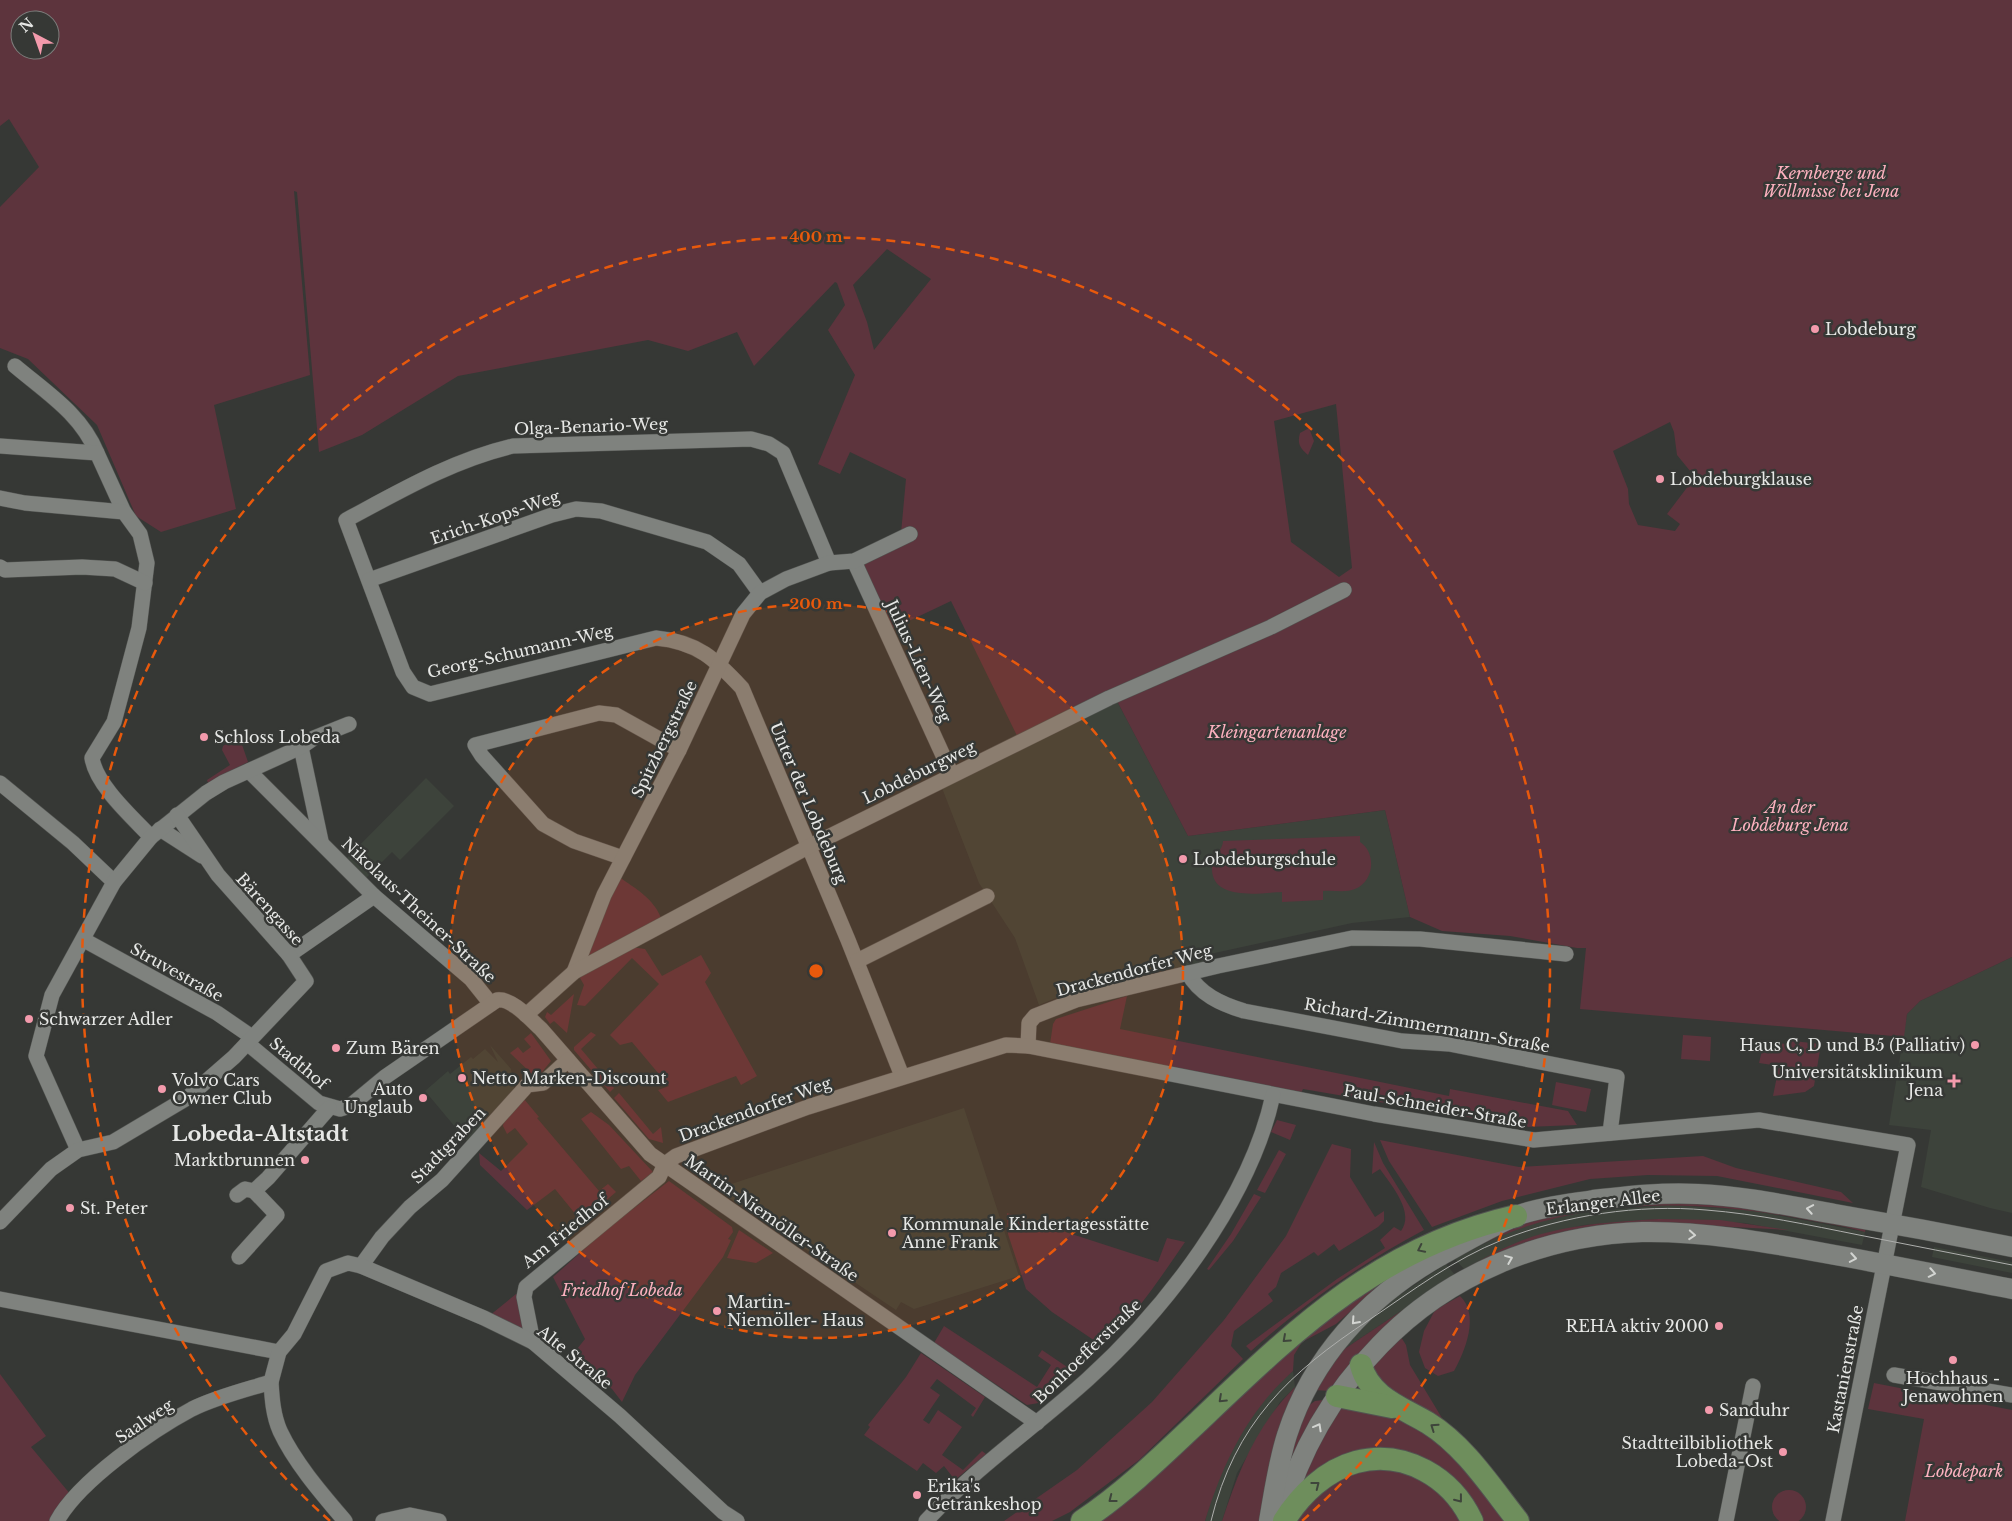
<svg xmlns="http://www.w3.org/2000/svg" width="2012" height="1521" font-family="'Libre Baskerville',serif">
<rect width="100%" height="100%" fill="#363835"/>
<g fill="#3d433b">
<path d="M1117,701L1188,836L1385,810L1410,917L1352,923L1210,954L1211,961L1090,984L1039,1005L1015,938L979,883L942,788Z"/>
<path d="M426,778L454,806L400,860L392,852L366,878L347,858Z"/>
<path d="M2012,957V1213L1990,1208L1921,1187L1931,1130L1889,1125L1907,1014L1920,1001Z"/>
<path d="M490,1045L511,1069L515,1093L471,1146L425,1091L448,1071L450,1074L471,1057L473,1059L485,1049L498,1062Z"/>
<path d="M964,1108L1019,1276L914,1309L901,1302L896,1310L716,1189Z"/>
<path d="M1668,1205L1750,1210L1865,1232L1862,1245L1745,1223L1659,1219L1584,1225L1544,1234L1522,1241L1464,1269L1455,1259L1503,1234L1532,1223L1583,1212Z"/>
<path d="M1934,1247L2012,1262V1273L1932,1257Z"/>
<path d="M1446,1264L1455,1275L1334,1356L1358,1323Z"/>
<path d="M1293,1371L1295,1387L1280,1402L1237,1473L1222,1521H1205L1216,1483L1242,1430L1276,1385Z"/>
</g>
<g fill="#5d343d" fill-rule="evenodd">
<path d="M0,0H2012V957L1920,1001L1907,1014L1904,1037L1580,1009L1586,948H1577L1510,936L1442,931L1410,917L1385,810L1188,836L1117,701L1023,748L951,601L890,630L860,558L900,544L906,479L850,452L840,474L818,464L855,375L828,330L845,305L837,283L835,282L754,366L737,332L688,351L648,340L458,376L362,435L319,452L297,192L294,191L310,375L214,405L236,509L161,532L136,516L97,425L28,359L0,348V207L39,167L9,119L0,126ZM20,20H50V50H20ZM887,249L931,279L874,350L867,322L853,285ZM1336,404L1352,568L1339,577L1291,542L1274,421ZM1670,422L1674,432L1677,455L1695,477L1667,514L1680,524L1675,531L1638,525L1629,504L1628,489L1613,451Z"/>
<path d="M1309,428L1314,441L1308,455C1300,448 1297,444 1300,433Z"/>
<path d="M239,736L248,762L208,783L207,780L230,765L222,750L223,746Z"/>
<path d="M1360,836V842C1377,853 1374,882 1355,889C1346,893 1333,890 1323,891V900L1282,902V892C1259,893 1209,902 1212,865C1213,855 1223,850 1223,841Z"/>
<path d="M619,877C635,888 654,899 661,918L589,956L585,953Z"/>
<path d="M631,947L645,949L662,976L701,955L711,973L705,982L757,1076L741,1085L736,1076L668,1102L658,1090L669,1086L632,1042L620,1045L610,1035L659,984L632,958L585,1006L577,1005L584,985L579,976Z"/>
<path d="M574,994L567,1033L554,1021L550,1024L545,1017L547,1012L551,1015Z"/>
<path d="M1127,996L1120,1029L1449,1096L1450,1089L1568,1111L1577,1125L1526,1127L1303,1089L1301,1093L1050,1044L1053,1024L1056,1019Z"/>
<path d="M591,1032L596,1035L581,1049L614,1088L610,1092L574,1050V1047Z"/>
<path d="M531,1033L551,1061L542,1072L533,1075L510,1053L518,1047L523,1053L531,1047L524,1039Z"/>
<path d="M1683,1035L1711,1037L1710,1061L1681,1059Z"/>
<path d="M1793,1041L1821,1044L1814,1086L1805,1092L1773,1096L1779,1066L1759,1063L1764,1042L1788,1044Z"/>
<path d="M1556,1082L1591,1089L1586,1112L1552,1105Z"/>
<path d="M619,1093L653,1134L661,1127L663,1143L649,1139L614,1098Z"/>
<path d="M524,1099L539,1117L537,1118L599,1191L608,1184L616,1192L602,1204L599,1200L577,1216L555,1189L527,1210L480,1165L479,1153L501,1171L528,1144L515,1128L507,1134L503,1126L504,1118Z"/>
<path d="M591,1112L609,1125L653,1172L641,1181L629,1166L621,1169L581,1119Z"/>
<path d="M1277,1120L1296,1125L1290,1140L1271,1132Z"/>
<path d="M1380,1140L1519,1167L1703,1156L1736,1168L1841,1192L1853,1203L1717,1176L1648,1175L1590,1179L1502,1201L1432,1227L1389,1161Z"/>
<path d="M1374,1142L1383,1163L1424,1230C1360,1264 1305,1303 1251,1351L1246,1346L1337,1279L1385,1248L1380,1240L1394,1227L1401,1231C1415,1212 1391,1185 1380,1169L1372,1174Z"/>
<path d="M1332,1144L1351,1149L1350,1177L1375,1217L1384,1211V1221L1378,1227L1339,1251L1334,1244L1318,1256L1314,1252L1281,1273L1276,1287L1268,1294L1273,1301L1234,1331L1231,1346L1243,1359L1139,1460L1070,1512L1052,1521H1004L1077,1470L1152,1402L1224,1320L1286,1236Z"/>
<path d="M1279,1150L1286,1154L1265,1193L1257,1190Z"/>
<path d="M669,1181L732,1227L733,1232L728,1239L731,1240L723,1257L635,1375L622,1402L612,1389L573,1354L585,1339L553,1277L607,1229Z"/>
<path d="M1254,1194L1261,1197L1233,1241L1209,1270L1207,1269L1231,1234Z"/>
<path d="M1708,1201L1866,1228L1865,1232C1845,1226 1823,1223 1802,1219C1696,1199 1582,1197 1482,1244L1514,1225L1588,1207Z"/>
<path d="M1007,1213L1158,1262L1167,1238L1185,1242C1160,1278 1135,1318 1101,1345L1052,1312L1026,1289L1008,1234Z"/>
<path d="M1659,1219L1720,1220L1789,1230L1658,1223L1466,1272L1464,1269C1483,1259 1502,1248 1523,1240C1566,1224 1613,1222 1659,1219Z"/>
<path d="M739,1230L773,1253L756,1263L727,1258Z"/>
<path d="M1405,1264L1336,1324L1302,1342L1294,1355L1293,1371C1247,1412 1223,1463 1205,1521H1089L1269,1362Z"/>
<path d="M1455,1275L1332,1391L1313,1390L1334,1356Z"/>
<path d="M516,1294H518L527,1332L489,1316Z"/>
<path d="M1460,1296C1480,1315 1465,1351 1454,1371L1438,1376L1425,1368L1419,1352L1424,1331L1435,1310Z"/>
<path d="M944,1326L1037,1387L1051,1365L1038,1356L1042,1350L1076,1373L1044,1402L1027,1405L934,1343Z"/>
<path d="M1399,1334L1406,1345L1410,1365L1448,1428L1393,1397L1370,1369Z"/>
<path d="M921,1353L985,1397L973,1417L971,1415L976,1408L937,1379L930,1388L940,1395L923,1420L929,1424L938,1410L962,1427L942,1455L963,1470L982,1451L986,1454L955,1480L944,1466L936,1473L923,1463L917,1471L864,1435L870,1427L868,1425L906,1377Z"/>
<path d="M0,1374L46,1436L31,1447L71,1495L52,1521H0Z"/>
<path d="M1874,1383L2012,1410V1521H1905L1924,1419L1868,1409Z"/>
<path d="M1295,1387L1259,1521H1222C1239,1470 1256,1426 1295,1387Z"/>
<path d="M1323,1400L1325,1401L1290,1465L1287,1452L1308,1406L1315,1401Z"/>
<path d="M1342,1401L1381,1410L1450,1448L1511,1521H1482L1477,1510L1458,1481L1443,1468L1423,1458L1301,1484L1307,1465Z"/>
<path d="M1382,1465L1430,1477L1465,1521H1292L1333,1480Z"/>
<circle cx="1789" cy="1507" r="17"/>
</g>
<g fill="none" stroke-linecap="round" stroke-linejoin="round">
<defs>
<g id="minor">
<path d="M15,366C47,393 81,414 97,453"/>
<path d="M0,446L97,453L124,512"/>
<path d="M0,498L25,503L124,512L140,534L147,563L139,628L114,722L92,758C96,785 132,817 151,837"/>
<path d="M854,561L952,775"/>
<path d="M829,563L783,453L769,444L751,439L513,446C453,460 400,491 346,520L403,672L413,687L430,694L656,638C698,642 715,659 742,688L848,940L902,1076"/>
<path d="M0,567L5,570L82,567L115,569L145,583"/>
<path d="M369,580L552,515L576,509L601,511L707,542L739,564L760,593"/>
<path d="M301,747L321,841"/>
<path d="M249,771L374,896L471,979L491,1004"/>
<path d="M0,783L73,843L114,882"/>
<path d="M160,829L202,856"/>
<path d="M623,858L574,841L543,824L482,756L475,745L599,713L616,715L679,750"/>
<path d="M84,940L217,1013L252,1037"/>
<path d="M289,955L374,896"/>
<path d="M857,961L987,896"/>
<path d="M574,972L604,895L679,750L743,614L760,593L786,579L829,563L854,561L910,534"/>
<path d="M1188,973C1199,994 1221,1004 1244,1011L1402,1041L1449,1044L1617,1077L1610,1133"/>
<path d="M526,1015L574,972L808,847L1109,698L1271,627L1344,590"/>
<path d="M247,1043L319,1103L340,1109L350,1106L385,1077L497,1000C512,998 530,1019 541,1029L650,1154L1037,1423"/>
<path d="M1028,1046L1029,1023L1035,1016L1076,1000L1218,966L1352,938L1420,939L1566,954"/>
<path d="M78,1150L36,1056L52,995L114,882L151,837L206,793L224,782L301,747L314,738L349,724"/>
<path d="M237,1195L245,1189L254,1191L268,1178L329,1108"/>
<path d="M0,1222L51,1169L78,1150L113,1142L187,1098L234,1057L306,981L289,955L218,875L177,815"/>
<path d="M239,1257L277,1215L254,1191"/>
<path d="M361,1266L382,1237L410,1207L442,1180L524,1089L527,1085L543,1083L568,1060"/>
<path d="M0,1299L279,1352"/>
<path d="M533,1342L524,1297L526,1287L659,1177L665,1164L676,1156L808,1107L1006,1045L1028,1046L1374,1114L1534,1140L1759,1120L1908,1145L1833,1521"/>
<path d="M1894,1375L2012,1395"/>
<path d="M271,1382C272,1398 273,1415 280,1431C295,1463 322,1494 345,1521"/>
<path d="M57,1521C79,1481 151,1431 192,1409C216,1397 245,1390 271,1382L279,1352L294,1334L326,1271L348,1263L361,1266L484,1318L533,1342L620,1416L723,1512L737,1521"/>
<path d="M383,1521L410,1515L439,1521"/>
<path d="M926,1521C975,1468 1035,1427 1088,1379C1166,1308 1250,1200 1273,1095"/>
<path d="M1726,1521L1753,1386"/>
</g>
<g id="secondary">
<path d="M1281,1517C1299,1451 1333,1393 1380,1345C1448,1274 1544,1235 1642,1232C1703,1231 1764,1242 1824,1253C1887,1264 1949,1277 2012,1289"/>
<path d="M1269,1521C1274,1493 1278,1463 1287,1435C1312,1357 1368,1297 1438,1257C1463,1243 1490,1227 1516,1216C1540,1207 1568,1204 1593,1200C1628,1196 1663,1192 1698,1194C1744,1196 1790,1206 1835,1214C1894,1224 1953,1235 2012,1247"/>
</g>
<g id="primary">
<path d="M1361,1365C1369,1397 1403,1408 1428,1423C1465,1446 1491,1487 1518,1521"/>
<path d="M1337,1396L1392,1407"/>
<path d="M1082,1521C1124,1493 1161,1457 1197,1423C1296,1329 1379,1247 1516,1216"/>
<path d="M1284,1521C1300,1495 1326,1470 1356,1462C1405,1449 1452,1478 1472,1521"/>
</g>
</defs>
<use href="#minor" stroke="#525451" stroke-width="16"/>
<use href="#secondary" stroke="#525451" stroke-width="21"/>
<use href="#primary" stroke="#525451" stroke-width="24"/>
<use href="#minor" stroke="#7f827e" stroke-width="15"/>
<use href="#secondary" stroke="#7f827e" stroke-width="20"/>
<use href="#primary" stroke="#6e8e5c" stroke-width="22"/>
<path stroke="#aeafad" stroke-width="1" d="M1211,1521C1235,1423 1289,1373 1369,1320C1412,1291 1454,1259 1502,1240C1565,1215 1639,1204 1706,1210C1758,1214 1809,1225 1859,1235C1910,1245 1961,1255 2012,1265"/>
</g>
<defs><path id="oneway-chevron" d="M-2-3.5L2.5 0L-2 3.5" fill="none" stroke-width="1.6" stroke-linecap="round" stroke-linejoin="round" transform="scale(1.25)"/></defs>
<g stroke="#d2d4d1">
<use href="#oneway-chevron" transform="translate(1810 1209) rotate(-170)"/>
<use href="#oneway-chevron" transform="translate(1692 1235) rotate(4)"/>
<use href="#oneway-chevron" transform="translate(1853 1258) rotate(10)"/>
<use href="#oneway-chevron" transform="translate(1509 1259) rotate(-22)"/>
<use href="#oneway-chevron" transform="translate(1932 1273) rotate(11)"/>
<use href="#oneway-chevron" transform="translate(1355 1321) rotate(132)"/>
<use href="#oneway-chevron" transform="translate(1318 1427) rotate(-61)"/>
</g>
<g stroke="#3e453b">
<use href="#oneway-chevron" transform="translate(1421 1249) rotate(154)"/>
<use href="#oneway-chevron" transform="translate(1286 1339) rotate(138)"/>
<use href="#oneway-chevron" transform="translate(1222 1399) rotate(137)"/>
<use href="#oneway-chevron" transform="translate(1434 1427) rotate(-145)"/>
<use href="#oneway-chevron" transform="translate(1316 1485) rotate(-38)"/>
<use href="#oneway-chevron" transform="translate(1112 1499) rotate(142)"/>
<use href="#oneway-chevron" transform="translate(1459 1499) rotate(52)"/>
</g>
<circle cx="816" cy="971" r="367" fill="#e8590c" fill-opacity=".12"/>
<g fill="none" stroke="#e8590c" stroke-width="2.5" stroke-dasharray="9 6">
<circle cx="816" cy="971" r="367"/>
<path d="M330 1521A734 734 0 1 1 1302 1521"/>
</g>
<g fill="#f39aac" stroke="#363835" stroke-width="2">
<circle cx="1815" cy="329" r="5"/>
<circle cx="1660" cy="479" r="5"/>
<circle cx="204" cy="737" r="5"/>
<circle cx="1183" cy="859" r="5"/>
<circle cx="29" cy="1019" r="5"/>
<circle cx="1975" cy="1045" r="5"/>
<circle cx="336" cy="1048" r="5"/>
<circle cx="462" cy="1078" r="5"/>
<path d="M1951.5 1073.5h5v5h5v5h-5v5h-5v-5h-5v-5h5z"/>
<circle cx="162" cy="1089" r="5"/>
<circle cx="423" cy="1098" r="5"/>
<circle cx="305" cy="1160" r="5"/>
<circle cx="70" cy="1208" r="5"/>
<circle cx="892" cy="1233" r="5"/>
<circle cx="717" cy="1311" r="5"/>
<circle cx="1719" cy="1326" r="5"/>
<circle cx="1953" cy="1360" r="5"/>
<circle cx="1709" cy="1410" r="5"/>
<circle cx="1783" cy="1452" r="5"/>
<circle cx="917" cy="1495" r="5"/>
</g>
<g text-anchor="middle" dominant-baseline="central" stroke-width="5" stroke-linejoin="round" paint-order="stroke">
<g font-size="16" font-style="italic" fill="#fdb1bf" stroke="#363835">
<text x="1831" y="173">Kernberge und<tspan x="1831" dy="18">Wöllmisse bei Jena</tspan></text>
<text x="1277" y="732">Kleingartenanlage</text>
<text x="1790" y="807">An der<tspan x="1790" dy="18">Lobdeburg Jena</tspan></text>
<text x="622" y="1290">Friedhof Lobeda</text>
<text x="1964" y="1471">Lobdepark</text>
</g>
<g font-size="16" fill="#e7e8e6" stroke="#363835" text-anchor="start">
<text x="1825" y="329">Lobdeburg</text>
<text x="1670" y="479">Lobdeburgklause</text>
<text x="214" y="737">Schloss Lobeda</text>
<text x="1193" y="859">Lobdeburgschule</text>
<text x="39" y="1019">Schwarzer Adler</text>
<text x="1965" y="1045" text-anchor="end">Haus C, D und B5 (Palliativ)</text>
<text x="346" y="1048">Zum Bären</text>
<text x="1943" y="1072" text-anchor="end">Universitätsklinikum<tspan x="1943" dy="18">Jena</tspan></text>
<text x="472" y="1078">Netto Marken-Discount</text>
<text x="172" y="1080">Volvo Cars<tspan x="172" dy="18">Owner Club</tspan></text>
<text x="413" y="1089" text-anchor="end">Auto<tspan x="413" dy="18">Unglaub</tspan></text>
<text x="295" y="1160" text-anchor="end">Marktbrunnen</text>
<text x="80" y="1208">St. Peter</text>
<text x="902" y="1224">Kommunale Kindertagesstätte<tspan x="902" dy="18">Anne Frank</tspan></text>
<text x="727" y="1302">Martin-<tspan x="727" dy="18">Niemöller- Haus</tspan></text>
<text x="1709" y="1326" text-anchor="end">REHA aktiv 2000</text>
<text x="1953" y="1378" text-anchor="middle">Hochhaus -<tspan x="1953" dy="18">Jenawohnen</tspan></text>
<text x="1719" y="1410">Sanduhr</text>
<text x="1773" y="1443" text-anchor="end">Stadtteilbibliothek<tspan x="1773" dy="18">Lobeda-Ost</tspan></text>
<text x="927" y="1486">Erika's<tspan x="927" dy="18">Getränkeshop</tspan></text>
</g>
<g font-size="16" fill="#e7e8e6" stroke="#363835">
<text transform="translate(591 426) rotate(-2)">Olga-Benario-Weg</text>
<text transform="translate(495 517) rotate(-19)">Erich-Kops-Weg</text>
<text transform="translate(520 651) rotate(-13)">Georg-Schumann-Weg</text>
<text transform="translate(919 661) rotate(65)">Julius-Lien-Weg</text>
<text transform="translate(664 739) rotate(-64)">Spitzbergstraße</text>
<text transform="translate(919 772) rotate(-26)">Lobdeburgweg</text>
<text transform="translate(809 803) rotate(67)">Unter der Lobdeburg</text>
<text transform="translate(270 909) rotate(48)">Bärengasse</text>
<text transform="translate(419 910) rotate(43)">Nikolaus-Theiner-Straße</text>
<text transform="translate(1134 970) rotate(-15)">Drackendorfer Weg</text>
<text transform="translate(177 972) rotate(29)">Struvestraße</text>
<text transform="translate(1427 1025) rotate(10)">Richard-Zimmermann-Straße</text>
<text transform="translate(299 1063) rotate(40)">Stadthof</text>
<text transform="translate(1435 1106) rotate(10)">Paul-Schneider-Straße</text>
<text transform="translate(755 1109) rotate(-20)">Drackendorfer Weg</text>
<text transform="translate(448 1145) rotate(-46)">Stadtgraben</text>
<text transform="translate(1603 1202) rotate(-7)">Erlanger Allee</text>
<text transform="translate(772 1218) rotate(35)">Martin-Niemöller-Straße</text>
<text transform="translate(565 1231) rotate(-39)">Am Friedhof</text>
<text transform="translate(1087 1351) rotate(-44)">Bonhoefferstraße</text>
<text transform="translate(575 1357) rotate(39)">Alte Straße</text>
<text transform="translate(1845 1369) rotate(-79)">Kastanienstraße</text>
<text transform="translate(144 1421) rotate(-34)">Saalweg</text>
</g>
<g font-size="21" font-weight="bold" fill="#e7e8e6" stroke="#363835">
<text x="260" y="1134">Lobeda-Altstadt</text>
</g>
</g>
<circle cx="816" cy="971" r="8" fill="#e8590c" stroke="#363835" stroke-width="2.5"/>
<g font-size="15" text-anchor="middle" font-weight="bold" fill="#e8590c" stroke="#363835" stroke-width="5" stroke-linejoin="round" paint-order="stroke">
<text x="816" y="242">400 m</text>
<text x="816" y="609">200 m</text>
</g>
<g transform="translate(35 35) rotate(319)"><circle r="24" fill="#363835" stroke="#7d7e7c"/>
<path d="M0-4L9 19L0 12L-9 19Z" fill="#f39aac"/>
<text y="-8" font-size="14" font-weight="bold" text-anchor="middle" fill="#e7e8e6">N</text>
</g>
</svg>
